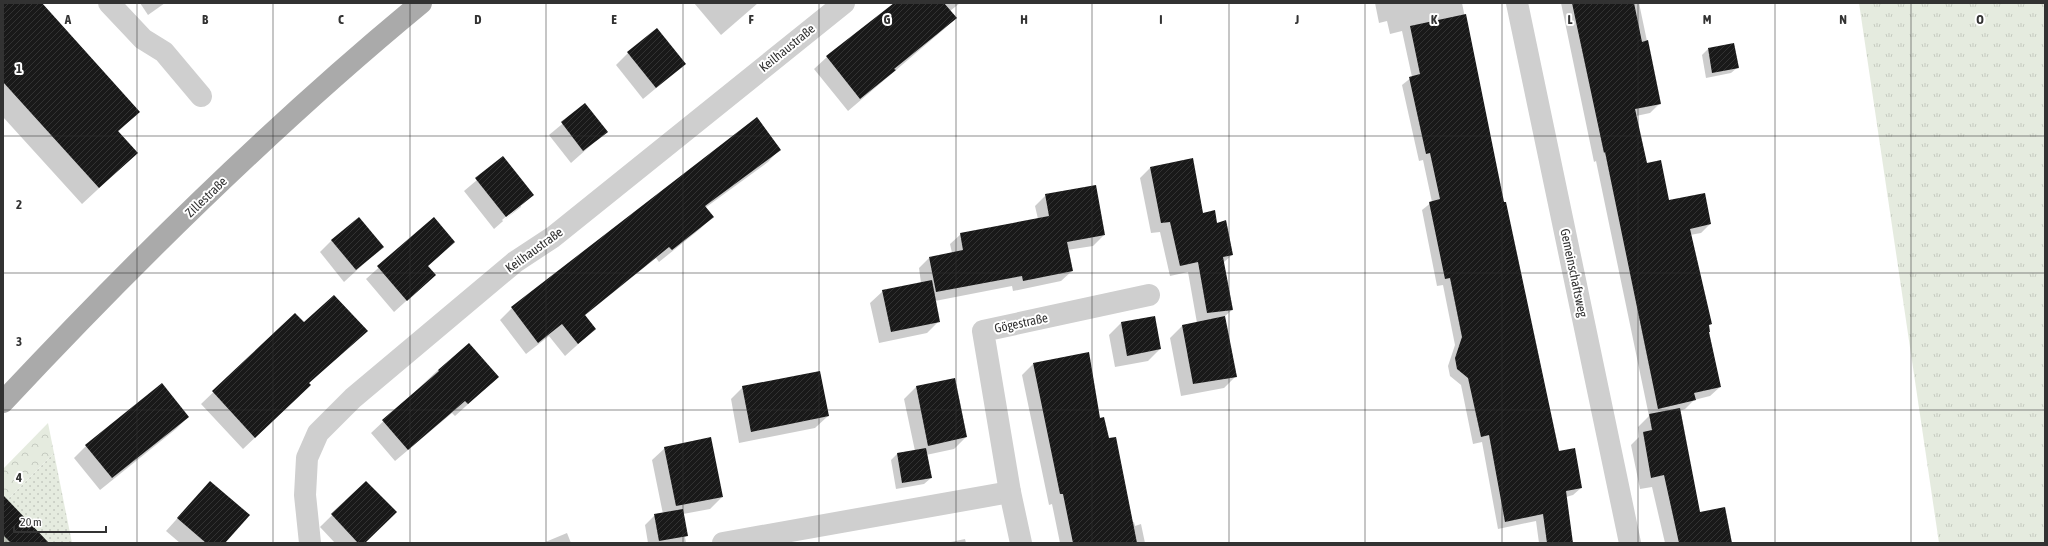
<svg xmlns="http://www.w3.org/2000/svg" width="2048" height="546" font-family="'Asap Condensed',sans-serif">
<defs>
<pattern id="grass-tufts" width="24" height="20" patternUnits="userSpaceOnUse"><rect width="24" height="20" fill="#e5ebdf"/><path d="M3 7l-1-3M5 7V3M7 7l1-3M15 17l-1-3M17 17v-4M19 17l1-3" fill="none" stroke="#c5cac0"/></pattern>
<pattern id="forest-crowns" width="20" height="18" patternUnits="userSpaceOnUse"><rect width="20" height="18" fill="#e5ebdf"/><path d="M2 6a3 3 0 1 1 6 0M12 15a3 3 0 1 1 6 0" fill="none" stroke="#c5cac0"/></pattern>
<pattern id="garden-dots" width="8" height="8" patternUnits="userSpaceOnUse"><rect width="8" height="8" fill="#e5ebdf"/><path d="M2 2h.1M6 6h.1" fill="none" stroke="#c5cac0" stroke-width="1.8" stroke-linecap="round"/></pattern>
<pattern id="building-hatch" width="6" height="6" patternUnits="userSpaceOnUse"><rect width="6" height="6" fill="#191919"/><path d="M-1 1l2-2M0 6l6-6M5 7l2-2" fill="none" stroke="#323232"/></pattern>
</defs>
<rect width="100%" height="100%" fill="#fff"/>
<path fill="url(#grass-tufts)" d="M1859,3H2045V543H1939Z"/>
<path fill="url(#forest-crowns)" d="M48,423L54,453L3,504V469Z"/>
<path fill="url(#garden-dots)" d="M54,453L72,543H3V504Z"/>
<g fill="#0003" fill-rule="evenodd">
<path d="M3,3H41L138,112L118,132L137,153L82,204L3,117Z"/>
<path d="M140,3H165L148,15Z"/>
<path d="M694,3H758L721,35Z"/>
<path d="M895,3H960L950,11L955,18L943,30L848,111L814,69L827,57Z"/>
<path d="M1375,3H1462L1503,203L1558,452L1581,488L1573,495L1566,497L1572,543H1539L1536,521L1498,529L1482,442L1473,444L1461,385L1450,376L1448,366L1455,345L1443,285L1437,286L1422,210L1432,202L1423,160L1419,161L1402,85L1412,77L1402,31L1390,34L1387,21L1379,23Z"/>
<path d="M1561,3H1639L1660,103L1650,113L1636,116L1646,164L1669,202L1710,224L1701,233L1690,235L1710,324L1708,326V333L1720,387L1710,396L1694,400L1685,409L1679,411L1700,513L1731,543H1665L1652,487L1640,489L1631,445L1639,437L1638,427L1649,416L1596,161L1594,162Z"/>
<path d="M1733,44L1738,67L1731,73L1706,78L1702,55L1708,49Z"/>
<path d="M628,53L685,64L643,99L616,65Z"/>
<path d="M585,105L606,132L571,163L549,135Z"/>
<path d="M780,149L768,162L705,208L712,217L700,229L659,262L656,258L584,316L595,329L565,356L549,336L526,354L500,320L512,308Z"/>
<path d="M503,158L533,195L494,229L464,191ZM521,204V207L503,221L502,220Z"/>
<path d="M1150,168L1202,214L1217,224L1232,255L1223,263L1232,310L1224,317L1236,376L1224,388L1181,396L1170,338L1182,326L1197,323L1188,272L1170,276L1160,232L1151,233L1140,178Z"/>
<path d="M1046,195L1104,235L1093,246L1067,250L1072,271L1061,281L1013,291L1012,286L935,301L939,321L927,333L879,343L870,303L883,291L921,283L919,268L929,258L952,253L950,244L961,234L1038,219L1035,206Z"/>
<path d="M433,219L454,242L427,267L435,275L394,312L366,279Z"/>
<path d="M332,240L382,247L344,282L320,252Z"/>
<path d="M295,314L304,324L355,342L308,384L298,397L243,449L201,404Z"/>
<path d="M1154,317L1160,349L1148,361L1115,367L1109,335L1121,323Z"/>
<path d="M1033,364L1100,420L1132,522H1134L1135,526L1141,524L1145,543H1060L1052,504L1049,505L1022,375Z"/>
<path d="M438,370L498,377L455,416L452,413L395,461L371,433Z"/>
<path d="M743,387L828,416L815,428L739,443L731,399Z"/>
<path d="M916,387L966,437L954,449L926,455L931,478L924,484L896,489L891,460L897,454L915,451L904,399Z"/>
<path d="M188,417L176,429L100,490L74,458L86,446Z"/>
<path d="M665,448L722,497L710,509L683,514L687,535L685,537L686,543H648L645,525L655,515L663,514L652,460Z"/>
<path d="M210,482L224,543H180L166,531Z"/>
<path d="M366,482L364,543H335L320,527Z"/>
<path d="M3,514L34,543H3Z"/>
<path d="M567,533L571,543H543Z"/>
<path d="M965,539L966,543H946Z"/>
</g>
<g fill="url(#building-hatch)">
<path d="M3,3H42L140,112L118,131L138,153L99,188L3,82Z"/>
<path d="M894,3H944L957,18L894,69L896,70L860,99L826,56Z"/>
<path d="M1572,3H1634L1642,42L1648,40L1661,104L1635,109L1647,163L1661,160L1669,200L1705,193L1711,224L1690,229L1712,324L1709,325L1710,332H1709L1721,387L1694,393L1696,400L1658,409L1605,152L1604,153Z"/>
<path d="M1466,14L1504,202H1506L1559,451L1575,448L1582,488L1566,491L1573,543H1547L1543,514L1505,522L1489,435L1481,437L1468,378L1457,369L1455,358L1462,337L1450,278L1445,279L1429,202L1440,199L1430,153L1426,154L1409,77L1420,74L1410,26Z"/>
<path d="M657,28L686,64L656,88L627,52Z"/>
<path d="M1734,43L1739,68L1712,73L1708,48Z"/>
<path d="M585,103L608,132L583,151L561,122Z"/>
<path d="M757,117L781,150L705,206L714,217L672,250L669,247L585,315L596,329L578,344L562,324L538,343L511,307Z"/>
<path d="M503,156L534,195L506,217L475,178Z"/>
<path d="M1193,158L1203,213L1215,210L1217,223L1226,220L1233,255L1223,257L1233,310L1207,313L1198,262L1180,266L1170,222L1161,223L1150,167Z"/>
<path d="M1096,185L1105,235L1067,242L1073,271L1023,281L1022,276L936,292L929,257L963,250L960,233L1049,216L1045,194Z"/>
<path d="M359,217L384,247L356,270L331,240Z"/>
<path d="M434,217L455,242L428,266L436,275L407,301L377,266Z"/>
<path d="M932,280L940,322L891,332L882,290Z"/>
<path d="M334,295L368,331L309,383L311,385L255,438L212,391L295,313L304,322Z"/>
<path d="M1155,316L1161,349L1127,356L1121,322Z"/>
<path d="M1225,316L1237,377L1193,384L1182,325Z"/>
<path d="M469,343L499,377L468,404L465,401L408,450L382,420L439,371L438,370Z"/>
<path d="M1089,352L1100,418L1104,417L1109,438L1116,437L1137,543H1073L1063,494H1060L1033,363Z"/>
<path d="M820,371L829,416L751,432L742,386Z"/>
<path d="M955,378L967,437L928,446L916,386Z"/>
<path d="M162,383L189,417L112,478L85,445Z"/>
<path d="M1680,408L1700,512L1725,507L1732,543H1679L1664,475L1651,478L1643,432L1652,430L1649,414Z"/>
<path d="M711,437L723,497L676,506L664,447Z"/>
<path d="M926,448L932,478L902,483L897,453Z"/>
<path d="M210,481L250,515L225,543H206L177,518Z"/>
<path d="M366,481L397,512L365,543H358L331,514Z"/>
<path d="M3,495L49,543H11L3,535Z"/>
<path d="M683,509L688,536L659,541L654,514Z"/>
</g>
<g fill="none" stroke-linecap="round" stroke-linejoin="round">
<g stroke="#cfcfcf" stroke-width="22">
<path d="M109,3L143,39L164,52L201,96"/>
<path d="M1517,3L1630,543"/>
<path d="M310,543L305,495L307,458L318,433L353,398L515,262L553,237L844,3"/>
<path d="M723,543L1010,492"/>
<path d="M1021,543L1010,492L983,331L1149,295"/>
</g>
<path stroke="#aaa" stroke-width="22" d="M3,402C134,262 273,125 421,3"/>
</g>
<path fill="none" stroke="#323232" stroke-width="1" stroke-opacity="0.55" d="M137,3V543M273,3V543M410,3V543M546,3V543M683,3V543M819,3V543M956,3V543M1092,3V543M1229,3V543M1365,3V543M1502,3V543M1638,3V543M1775,3V543M1911,3V543M3,136H2045M3,273H2045M3,410H2045"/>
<g text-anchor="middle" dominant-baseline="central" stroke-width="4" stroke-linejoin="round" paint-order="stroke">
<g font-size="13" fill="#323232" stroke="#fff">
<text transform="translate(787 48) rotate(-39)">Keilhaustraße</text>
<text transform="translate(206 197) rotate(-44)">Zillestraße</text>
<text transform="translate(534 250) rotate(-36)">Keilhaustraße</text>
<text transform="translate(1574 273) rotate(78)">Gemeinschaftsweg</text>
<text transform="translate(1021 323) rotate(-12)">Gögestraße</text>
</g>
</g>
<g font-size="13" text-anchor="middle" font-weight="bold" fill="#323232" stroke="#fff" stroke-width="4" stroke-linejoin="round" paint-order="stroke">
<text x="68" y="24">A</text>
<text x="205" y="24">B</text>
<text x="341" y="24">C</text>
<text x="478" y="24">D</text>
<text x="614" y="24">E</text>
<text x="751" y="24">F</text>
<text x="887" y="24">G</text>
<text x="1024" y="24">H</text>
<text x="1161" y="24">I</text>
<text x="1297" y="24">J</text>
<text x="1434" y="24">K</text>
<text x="1570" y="24">L</text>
<text x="1707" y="24">M</text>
<text x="1843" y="24">N</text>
<text x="1980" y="24">O</text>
<text x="19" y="73">1</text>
<text x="19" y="209">2</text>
<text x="19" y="346">3</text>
<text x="19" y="482">4</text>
</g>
<rect width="2048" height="546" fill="none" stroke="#323232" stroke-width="8"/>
<path d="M14 526v6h92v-6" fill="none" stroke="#323232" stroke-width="2"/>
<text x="20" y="526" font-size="12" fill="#323232" stroke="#ffffff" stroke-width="3" paint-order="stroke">20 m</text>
</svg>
